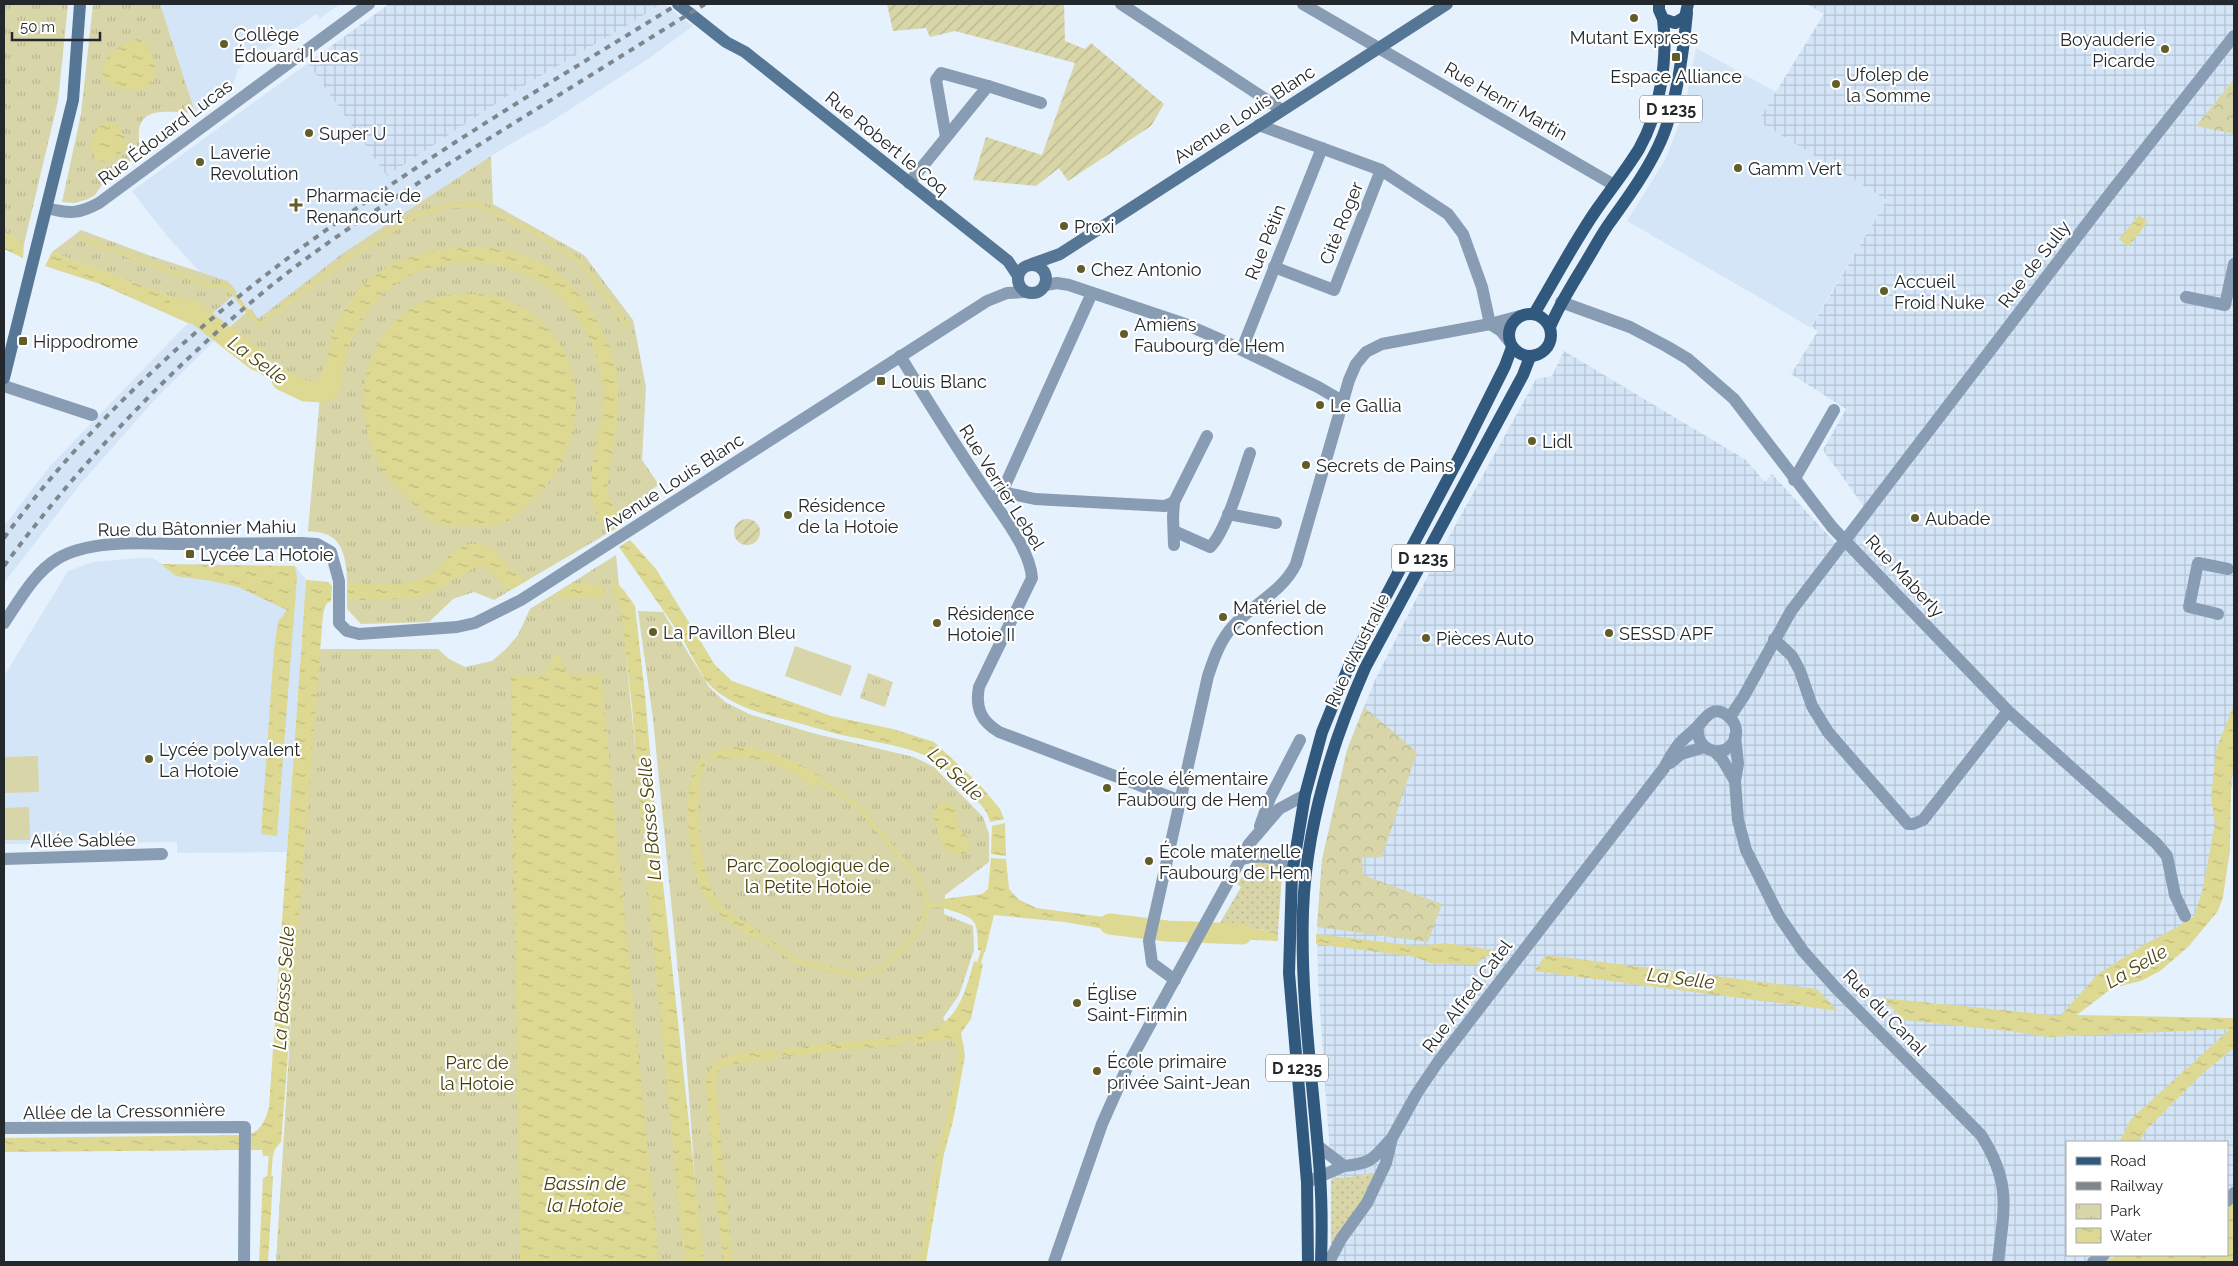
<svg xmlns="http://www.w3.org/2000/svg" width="2238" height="1266" font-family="Raleway,sans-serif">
<defs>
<pattern id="industrial-grid" width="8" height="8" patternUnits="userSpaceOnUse" patternTransform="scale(1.25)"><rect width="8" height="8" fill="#d4e5f7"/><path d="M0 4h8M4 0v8" fill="none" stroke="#b6c4d4"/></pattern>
<pattern id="grass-dots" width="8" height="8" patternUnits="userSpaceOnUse" patternTransform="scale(1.25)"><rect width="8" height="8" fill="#d8d5a8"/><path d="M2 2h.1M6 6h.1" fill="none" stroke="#b9b791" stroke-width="1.8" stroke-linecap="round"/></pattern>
<pattern id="forest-crowns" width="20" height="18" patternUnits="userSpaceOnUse" patternTransform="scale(1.25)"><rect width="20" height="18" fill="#d8d5a8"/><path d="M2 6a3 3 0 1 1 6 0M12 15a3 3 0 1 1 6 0" fill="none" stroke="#b9b791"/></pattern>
<pattern id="park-tufts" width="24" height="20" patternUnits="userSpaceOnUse" patternTransform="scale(1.25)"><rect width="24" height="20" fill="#d8d5a8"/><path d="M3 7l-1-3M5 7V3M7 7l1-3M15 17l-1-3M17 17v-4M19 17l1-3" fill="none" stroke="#b9b791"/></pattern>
<pattern id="garden-furrows" width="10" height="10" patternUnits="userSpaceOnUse" patternTransform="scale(1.25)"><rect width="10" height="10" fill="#d8d5a8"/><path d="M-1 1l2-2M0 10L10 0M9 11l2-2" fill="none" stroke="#b9b791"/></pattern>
<pattern id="water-ripples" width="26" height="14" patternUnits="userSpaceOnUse" patternTransform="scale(1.25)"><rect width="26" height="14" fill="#ddd892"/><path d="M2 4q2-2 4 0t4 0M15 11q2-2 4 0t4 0" fill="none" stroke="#bdb97e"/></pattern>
</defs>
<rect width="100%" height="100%" fill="#e5f1fd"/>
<g fill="#d4e5f7">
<path d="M160,4H340L320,18L316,14L238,69L233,85L195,112Z"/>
<path d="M660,4H664L693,26L648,59L544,126L531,132L491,156L343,253L258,319L250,308L226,329L158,396L82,482L4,583V526L50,466L188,323L200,324L236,292L228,281L199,271L167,236L132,191L308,63L387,176L515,91L638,19Z"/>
<path d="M1696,48L1776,92L1758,121L1887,200L1810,327L1627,221L1666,158L1684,111Z"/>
<path d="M139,558H153L162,564L295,566L306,580L287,852L177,853V842L4,844V676L68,571L93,562Z"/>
</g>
<g fill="url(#industrial-grid)">
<path d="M389,4H660L638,19L515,91L387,176L308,63Z"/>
<path d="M1807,4H2234V79L2197,125L2234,134V778L2198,927L2060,1021H2234V1246L2227,1248V1142H2067V1255H2199L2170,1262H1332L1333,1198L1318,981L1317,927L1322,860L1347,750L1375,680L1434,564L1536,379L1552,376L1564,351L1746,460L1765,482L1772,474L1837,545L1865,508L1823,450L1846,409L1791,374L1818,331L1811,327L1887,200L1758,121L1824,14Z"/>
</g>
<g fill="url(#grass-dots)">
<path d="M1262,861L1278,866L1282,874L1278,931L1218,926L1241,887L1237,884C1244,874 1249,863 1262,861Z"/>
<path d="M1372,1173L1374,1174L1370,1189L1336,1242L1331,1244V1180L1334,1178H1345Z"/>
</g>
<g fill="url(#forest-crowns)">
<path d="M2234,79V134L2196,126Z"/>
<path d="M1364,707L1417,752L1382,857L1362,858L1363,875L1442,904L1428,942L1317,927L1322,860L1347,750Z"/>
</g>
<g fill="url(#park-tufts)">
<path d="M4,4H68L58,101L24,244L11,236L4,227Z"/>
<path d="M93,4H160L195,112C178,115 143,103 139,130C138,138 140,146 139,154L104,182L95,195L88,199L75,203L62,202L81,114Z"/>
<path d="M491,156L493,204L584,255L633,320L646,387L642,460L659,485L649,491L646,507L603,536L494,600L474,592L453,599L429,622L361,624L347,609C347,590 351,547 330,536C324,532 314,532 308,531L320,396L225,331L251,308L258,319L343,253Z"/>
<path d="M81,230L151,256L228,281L237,292L209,316L204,309L52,252Z"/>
<path d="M616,555L686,1262H276L314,649H438L449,659L465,667L492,661L506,649L518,635L530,609Z"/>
<path d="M638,611L663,612L709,687L725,702L749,714L816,734L914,757L934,767L983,817L989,834V862L945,895L944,914L973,926L974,950L959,995L943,1018L961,1050L925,1262H701L685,1042L653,719Z"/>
<path d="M868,673L893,682L885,707L860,698Z"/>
</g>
<g fill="url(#garden-furrows)">
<path d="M887,4H1064L1065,41L1085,49L1091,43L1164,104L1151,126L1068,181L1059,168L1036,186L973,180L986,137L1042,155L1075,63L955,31L930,37L926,28L893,31Z"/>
<circle cx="747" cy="532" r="13"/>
</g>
<g fill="#d8d5a8">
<path d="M795,646L852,666L841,696L785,676Z"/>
<path d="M38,756L39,792L4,793V757Z"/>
<path d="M29,807L30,840H4V808Z"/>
</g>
<g fill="url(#water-ripples)">
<path d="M138,39C155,45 157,68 153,83C138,95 123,90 106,84C105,80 103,76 103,72C101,56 125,41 138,39Z"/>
<path d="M108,123L116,125L124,136L127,146C119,157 108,165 95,160C89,147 92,138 99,126Z"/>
<path d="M2139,215L2148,222L2128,247L2119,239Z"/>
<path d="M4,227L11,236L24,244L23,258L4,249Z"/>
<path d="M485,247C498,250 513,252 526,256C577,273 617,338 618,390C620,423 610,455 607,488L609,497L622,525L610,532C571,502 606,429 603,387C600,358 589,331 570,308C555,291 536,277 515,270C448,249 383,272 353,337C345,352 342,381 333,394C329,399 323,400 316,400C316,396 315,389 316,385C318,380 323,375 326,365C328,353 330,340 335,328C363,262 419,247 485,247Z"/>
<path d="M52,252L205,309L209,316L200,325L188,323L100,284L45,266Z"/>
<path d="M472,294C499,294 516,301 537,318C597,367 584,459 527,505C519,511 512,520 503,524C495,527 452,526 443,525C430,524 419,510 410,501C399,489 387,479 379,464C349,408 362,329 424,301C439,295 455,294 472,294Z"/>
<path d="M236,340L285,377L309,386V396C282,390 249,367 226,350Z"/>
<path d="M630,540L656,569L715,665L732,681L831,716L893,729L934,742L980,785L1000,809L1004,819L990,822C987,808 975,799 965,789C952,776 940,763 924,755C904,746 879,743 857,738C838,735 820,729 802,724C768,715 729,708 705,680L681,636L619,547Z"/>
<path d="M470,544C506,542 499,570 527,579L508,591L492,573L480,565L422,597L383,600H347L348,584C374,582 403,589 428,576C444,567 447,549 470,544Z"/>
<path d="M161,564L295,566L297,577L277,836L261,834L274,649L278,622L287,610L238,587L212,581L176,576Z"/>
<path d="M306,580L328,582L332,586L331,601L326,604L323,614L281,1142L275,1149L273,1156H263L262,1150H251V1134C262,1129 266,1119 269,1107Z"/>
<path d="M573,583L604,585L605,598H564L554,595Z"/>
<path d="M612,583H616L623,589L635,606L645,695L657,833L642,834L632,706L620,606L618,600L614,598Z"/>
<path d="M554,656H559L561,659L560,661L568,675L601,674L659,1262H520L511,676L545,675Z"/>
<path d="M2234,704V762L2231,785L2230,850L2223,897L2218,911L2188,947L2160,971L2141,981L2112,988L2077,1015L2234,1018V1048L2203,1073L2147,1129L2139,1142H2119L2131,1119L2230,1029L2048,1037L2009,1031L1904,1020L1882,998L2060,1016L2098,974L2145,944L2181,925L2185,920L2194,917L2203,888L2215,823L2211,797L2216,750Z"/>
<path d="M735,747C767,747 794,761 821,776L815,788C786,764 750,753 712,760L708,755L719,750Z"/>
<path d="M702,757L706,763C691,787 700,874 716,898C727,913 746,922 761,933L755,939C736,927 717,916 705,897C689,871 678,779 702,757Z"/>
<path d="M945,802C962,806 954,817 959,828C962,833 967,836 970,841V848L963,855C941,856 938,830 933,815L938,806Z"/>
<path d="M1005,823L1006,856L991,854L992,826Z"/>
<path d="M658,837L704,1262H684L643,839Z"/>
<path d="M991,858L1006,859L1009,889L1018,899L1036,908L1141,922L1138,935L1065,922L994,915L985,952L978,950C978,916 975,919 944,908V899L982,894L988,889Z"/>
<path d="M1164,923L1193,926L1186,939L1160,938Z"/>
<path d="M1218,926L1278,931V941L1232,939L1209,940Z"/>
<path d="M1316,934L1417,946L1445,943L1495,950L1475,965L1430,963L1416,957L1316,944Z"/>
<path d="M1546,955L1817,989L1838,1011L1534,971Z"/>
<path d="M974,961L983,964L971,1019L961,1033L965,1056L953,1121L944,1154L926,1262H922L961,1056L957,1043L951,1039L913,1044L912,1035C955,1030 964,998 974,961Z"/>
<path d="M904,1036L905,1044L782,1057L781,1049Z"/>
<path d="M776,1049L777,1058C769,1059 725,1065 722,1068C716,1073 717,1079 716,1086L732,1262H724L717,1209L706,1084C709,1050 749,1051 776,1049Z"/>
<path d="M240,1135L241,1150L4,1152V1138Z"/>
<path d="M271,1175L273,1177L268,1262H259L263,1178Z"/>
<path d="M2234,1202V1262H2104L2118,1255H2227V1209Z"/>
</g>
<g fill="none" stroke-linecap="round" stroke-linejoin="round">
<g stroke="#ddd892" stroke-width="4">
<path d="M82,239L212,286H227L259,325L345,260L417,215L444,207L477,204L537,234L582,263L626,325"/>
<path d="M816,779L857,806L917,876L929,906"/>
<path d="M755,933L796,961L860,976L886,966L916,934L929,906L948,905"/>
<path d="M978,966L984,947"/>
<path d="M900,1039L915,1037"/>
<path d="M269,1180L271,1152"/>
<path d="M922,1262L938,1158L948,1124L962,1048L953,1039"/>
</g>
<g stroke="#ddd892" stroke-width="21">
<path d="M179,307L194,312L256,360"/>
<path d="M282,380L305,391L322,392L330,387L332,374"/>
<path d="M1110,924L1167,931L1242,934"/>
</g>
<g stroke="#889db3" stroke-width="12">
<path d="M1121,4L1282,110"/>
<path d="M1303,4L1614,185"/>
<path d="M1259,125L1381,170L1448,214L1463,234L1482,287L1490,324"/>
<path d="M946,137L936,80L941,73L988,86L1041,103"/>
<path d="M909,183L988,86"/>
<path d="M47,208C69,214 79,214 99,203L369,4"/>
<path d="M1274,267L1334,290L1381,170"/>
<path d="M1046,285L1057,283L1069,285L1185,324L1217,338L1318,387L1342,401"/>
<path d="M2186,297L2225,305L2234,264"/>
<path d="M1561,302L1630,327L1666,346L1688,359L1734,399L1832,527L2008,711L2156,843L2167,856L2175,895L2185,916"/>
<path d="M1490,324L1501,331L1509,341"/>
<path d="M1242,349L1322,148"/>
<path d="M900,356C927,400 954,443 982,485C999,511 1030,548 1032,578L979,687C975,708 981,721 999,732L1181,801"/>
<path d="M4,386L92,415"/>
<path d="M1794,480L1834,410"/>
<path d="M1002,492L1092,293"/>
<path d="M992,499L1002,492L1035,499L1165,506L1174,502L1207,436"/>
<path d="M1228,514L1276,523"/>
<path d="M1174,531L1210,547C1226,532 1242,476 1250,453"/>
<path d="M1174,545L1173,517L1174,502"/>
<path d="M2218,614L2189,607L2198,563L2228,569"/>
<path d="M4,623C19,601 34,573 57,559C91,538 148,544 187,544C225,544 263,543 301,543L317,544L331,552L339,581V623L347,631L359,634L457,627L475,623L521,600L987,301L1007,293L1025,292"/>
<path d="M1774,639L1792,656L1800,671L1812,706L1828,732L1908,824H1913L1923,820L2008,711"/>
<path d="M1730,717L1744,696L1791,611L2112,191L2234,36"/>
<path d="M1735,736L1738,764L1735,781L1738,820L1746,850L1779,916L1803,951L1835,987L1981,1135C2012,1184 2004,1208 1998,1262"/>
<path d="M1714,751L1722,759L1735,781"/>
<path d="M1670,763L1681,754L1705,747"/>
<path d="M1260,826L1270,798L1300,740"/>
<path d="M4,859L162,854"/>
<path d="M1242,859C1263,854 1278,855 1292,874"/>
<path d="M1175,980L1152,963L1149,941L1208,676C1214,658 1220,640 1234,625C1254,604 1283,591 1296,564L1349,380L1356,364L1366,352L1382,344L1490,324L1520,316"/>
<path d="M4,1128L245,1127L244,1262"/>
<path d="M1318,1146L1344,1166C1372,1163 1372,1160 1390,1140"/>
<path d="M1312,1180L1344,1166"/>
<path d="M2227,1201L2234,1193"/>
<path d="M1054,1262L1102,1124L1130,1061L1249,844L1279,809L1305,795"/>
<path d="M1329,1262L1341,1239L1367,1203L1386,1163L1392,1138L1417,1093L1438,1062L1664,768C1668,760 1673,752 1678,745C1683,739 1690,734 1695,729C1705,720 1712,702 1729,717C1734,721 1737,728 1736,735C1731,760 1695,755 1698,727"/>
<path d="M2093,1262L2104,1255"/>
</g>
<g stroke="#567695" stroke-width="12">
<path d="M678,4L726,42L745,52L1008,261L1018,276"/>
<path d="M1032,264L1060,254L1447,4"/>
<circle cx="1032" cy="279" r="14"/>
<path d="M4,378L73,100L80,4"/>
</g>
<g stroke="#31597e" stroke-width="12">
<path d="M1659,4V10L1663,19L1675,23L1685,17L1688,4"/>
<circle cx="1530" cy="335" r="21"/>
<path d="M1534,314C1555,279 1574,242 1597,209C1611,189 1626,170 1639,149C1660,112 1668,60 1663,19"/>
<path d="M1550,327C1560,303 1574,282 1587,260C1595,247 1602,233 1611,221C1628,197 1645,174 1658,147C1676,111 1683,54 1687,13"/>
<path d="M1308,1262L1307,1182L1289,973L1292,874L1305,795L1322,732L1349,666L1461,454L1505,366L1512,347"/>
<path d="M1321,1262C1322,1233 1322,1204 1320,1175C1314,1088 1300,1000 1303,911C1306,826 1331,745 1365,668L1523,375L1530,357"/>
</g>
<g stroke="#7e878e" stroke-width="4" stroke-dasharray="6 6" stroke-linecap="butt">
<path d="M4,538C177,301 433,155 678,4"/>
<path d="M4,566C76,469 156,383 249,304C319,244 399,195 477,146C553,99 629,51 705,4"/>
</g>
</g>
<g fill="#615d29" stroke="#fff" stroke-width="2">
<circle cx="1634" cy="18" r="5"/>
<circle cx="224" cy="44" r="5"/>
<circle cx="2165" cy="49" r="5"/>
<rect x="1671" y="52" width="10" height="10" rx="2.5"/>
<circle cx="1836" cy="84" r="5"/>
<circle cx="309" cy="133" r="5"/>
<circle cx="200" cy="162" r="5"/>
<circle cx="1738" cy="168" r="5"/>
<path d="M293.5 197.5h5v5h5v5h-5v5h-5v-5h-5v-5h5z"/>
<circle cx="1064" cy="226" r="5"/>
<circle cx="1081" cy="269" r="5"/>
<circle cx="1884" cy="291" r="5"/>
<circle cx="1124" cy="334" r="5"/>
<rect x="18" y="336" width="10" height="10" rx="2.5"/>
<rect x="876" y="376" width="10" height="10" rx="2.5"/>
<circle cx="1320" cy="405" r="5"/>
<circle cx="1532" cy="441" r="5"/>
<circle cx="1306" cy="465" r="5"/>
<circle cx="788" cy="515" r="5"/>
<circle cx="1915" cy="518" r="5"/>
<rect x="185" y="549" width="10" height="10" rx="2.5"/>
<circle cx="1223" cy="617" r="5"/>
<circle cx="937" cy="623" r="5"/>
<circle cx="653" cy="632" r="5"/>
<circle cx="1609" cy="633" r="5"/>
<circle cx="1426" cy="638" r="5"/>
<circle cx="149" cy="759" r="5"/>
<circle cx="1107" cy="788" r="5"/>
<circle cx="1149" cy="861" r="5"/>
<circle cx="1077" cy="1003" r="5"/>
<circle cx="1097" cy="1071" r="5"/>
</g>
<g text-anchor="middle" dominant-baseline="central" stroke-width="4.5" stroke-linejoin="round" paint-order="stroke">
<g fill="#fff" stroke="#65686b" stroke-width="1">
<rect x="1640" y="95.5" width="62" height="27" rx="4"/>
<rect x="1392" y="544.5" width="62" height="27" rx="4"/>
<rect x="1266" y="1054.5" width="62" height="27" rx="4"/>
</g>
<g font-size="16" font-weight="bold" fill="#23282c">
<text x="1671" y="109">D 1235</text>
<text x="1423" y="558">D 1235</text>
<text x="1297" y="1068">D 1235</text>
</g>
<g font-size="18" fill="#23282c" stroke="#fff" text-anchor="start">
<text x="234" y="34">Collège<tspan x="234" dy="21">Édouard Lucas</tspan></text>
<text x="1634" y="37" text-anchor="middle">Mutant Express</text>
<text x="2155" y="39" text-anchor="end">Boyauderie<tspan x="2155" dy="21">Picarde</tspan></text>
<text x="1846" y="74">Ufolep de<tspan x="1846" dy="21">la Somme</tspan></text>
<text x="1676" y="76" text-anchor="middle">Espace Alliance</text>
<text x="319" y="133">Super U</text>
<text x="210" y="152">Laverie<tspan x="210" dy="21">Revolution</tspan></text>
<text x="1748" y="168">Gamm Vert</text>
<text x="306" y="195">Pharmacie de<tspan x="306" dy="21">Renancourt</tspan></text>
<text x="1074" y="226">Proxi</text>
<text x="1091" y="269">Chez Antonio</text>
<text x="1894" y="281">Accueil<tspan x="1894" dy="21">Froid Nuke</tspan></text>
<text x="1134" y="324">Amiens<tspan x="1134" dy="21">Faubourg de Hem</tspan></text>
<text x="33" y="341">Hippodrome</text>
<text x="891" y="381">Louis Blanc</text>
<text x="1330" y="405">Le Gallia</text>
<text x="1542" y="441">Lidl</text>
<text x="1316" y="465">Secrets de Pains</text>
<text x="798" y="505">Résidence<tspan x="798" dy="21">de la Hotoie</tspan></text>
<text x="1925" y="518">Aubade</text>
<text x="200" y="554">Lycée La Hotoie</text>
<text x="1233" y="607">Matériel de<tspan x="1233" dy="21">Confection</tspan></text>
<text x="947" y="613">Résidence<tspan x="947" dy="21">Hotoie II</tspan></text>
<text x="663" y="632">La Pavillon Bleu</text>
<text x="1619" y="633">SESSD APF</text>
<text x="1436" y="638">Pièces Auto</text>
<text x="159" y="749">Lycée polyvalent<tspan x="159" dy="21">La Hotoie</tspan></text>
<text x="1117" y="778">École élémentaire<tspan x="1117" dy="21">Faubourg de Hem</tspan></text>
<text x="1159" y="851">École maternelle<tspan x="1159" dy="21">Faubourg de Hem</tspan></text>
<text x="1087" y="993">Église<tspan x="1087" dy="21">Saint-Firmin</tspan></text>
<text x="1107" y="1061">École primaire<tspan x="1107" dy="21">privée Saint-Jean</tspan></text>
</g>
<g font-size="18" fill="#23282c" stroke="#fff">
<text transform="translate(1506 101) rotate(30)">Rue Henri Martin</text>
<text transform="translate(1244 114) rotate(-33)">Avenue Louis Blanc</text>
<text transform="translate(165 132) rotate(-37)">Rue Édouard Lucas</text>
<text transform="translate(887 143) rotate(39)">Rue Robert le Coq</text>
<text transform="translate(1341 223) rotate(-68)">Cité Roger</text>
<text transform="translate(1265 242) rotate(-68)">Rue Pétin</text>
<text transform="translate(2034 264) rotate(-52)">Rue de Sully</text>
<text transform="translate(673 482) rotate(-33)">Avenue Louis Blanc</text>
<text transform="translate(1002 487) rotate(58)">Rue Verrier Lebel</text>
<text transform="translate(197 528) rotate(-1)">Rue du Bâtonnier Mahiu</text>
<text transform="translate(1905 576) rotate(47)">Rue Maberly</text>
<text transform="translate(1357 650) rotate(-64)">Rue d'Australie</text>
<text transform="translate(83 840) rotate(-1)">Allée Sablée</text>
<text transform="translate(1467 996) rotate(-53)">Rue Alfred Catel</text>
<text transform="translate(1885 1012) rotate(46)">Rue du Canal</text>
<text transform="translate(124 1111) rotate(-1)">Allée de la Cressonnière</text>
</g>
<g font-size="18" fill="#423d05" stroke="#fff">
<text x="808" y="865">Parc Zoologique de<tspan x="808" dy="21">la Petite Hotoie</tspan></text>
<text x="477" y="1062">Parc de<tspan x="477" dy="21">la Hotoie</tspan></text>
</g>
<g font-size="19" font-style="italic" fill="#4c4712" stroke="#fff">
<text transform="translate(258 360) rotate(36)">La Selle</text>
<text transform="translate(956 774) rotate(43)">La Selle</text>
<text transform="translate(649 819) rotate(-95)">La Basse Selle</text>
<text transform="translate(2136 966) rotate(-30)">La Selle</text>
<text transform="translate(1681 978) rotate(7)">La Selle</text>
<text transform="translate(283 988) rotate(-86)">La Basse Selle</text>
<text x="585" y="1183">Bassin de<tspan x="585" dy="22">la Hotoie</tspan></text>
</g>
</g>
<rect width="2238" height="1266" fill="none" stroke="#23282c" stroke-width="10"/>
<rect x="2066" y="1141" width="162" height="115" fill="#ffffff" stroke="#a7a9ab"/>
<rect x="2076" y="1157" width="25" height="8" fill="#31597e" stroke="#a7a9ab"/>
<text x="2110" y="1166" font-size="15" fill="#23282c">Road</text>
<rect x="2076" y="1182" width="25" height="8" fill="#7e878e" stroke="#a7a9ab"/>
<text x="2110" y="1191" font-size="15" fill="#23282c">Railway</text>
<rect x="2076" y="1204" width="25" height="15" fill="url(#park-tufts)" stroke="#a7a9ab"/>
<text x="2110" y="1216" font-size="15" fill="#23282c">Park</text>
<rect x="2076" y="1228" width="25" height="15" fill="url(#water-ripples)" stroke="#a7a9ab"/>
<text x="2110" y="1241" font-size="15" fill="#23282c">Water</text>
<path d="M12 32v8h88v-8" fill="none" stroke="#23282c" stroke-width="2.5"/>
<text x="20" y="32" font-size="15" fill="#23282c" stroke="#ffffff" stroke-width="4" paint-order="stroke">50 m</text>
</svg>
